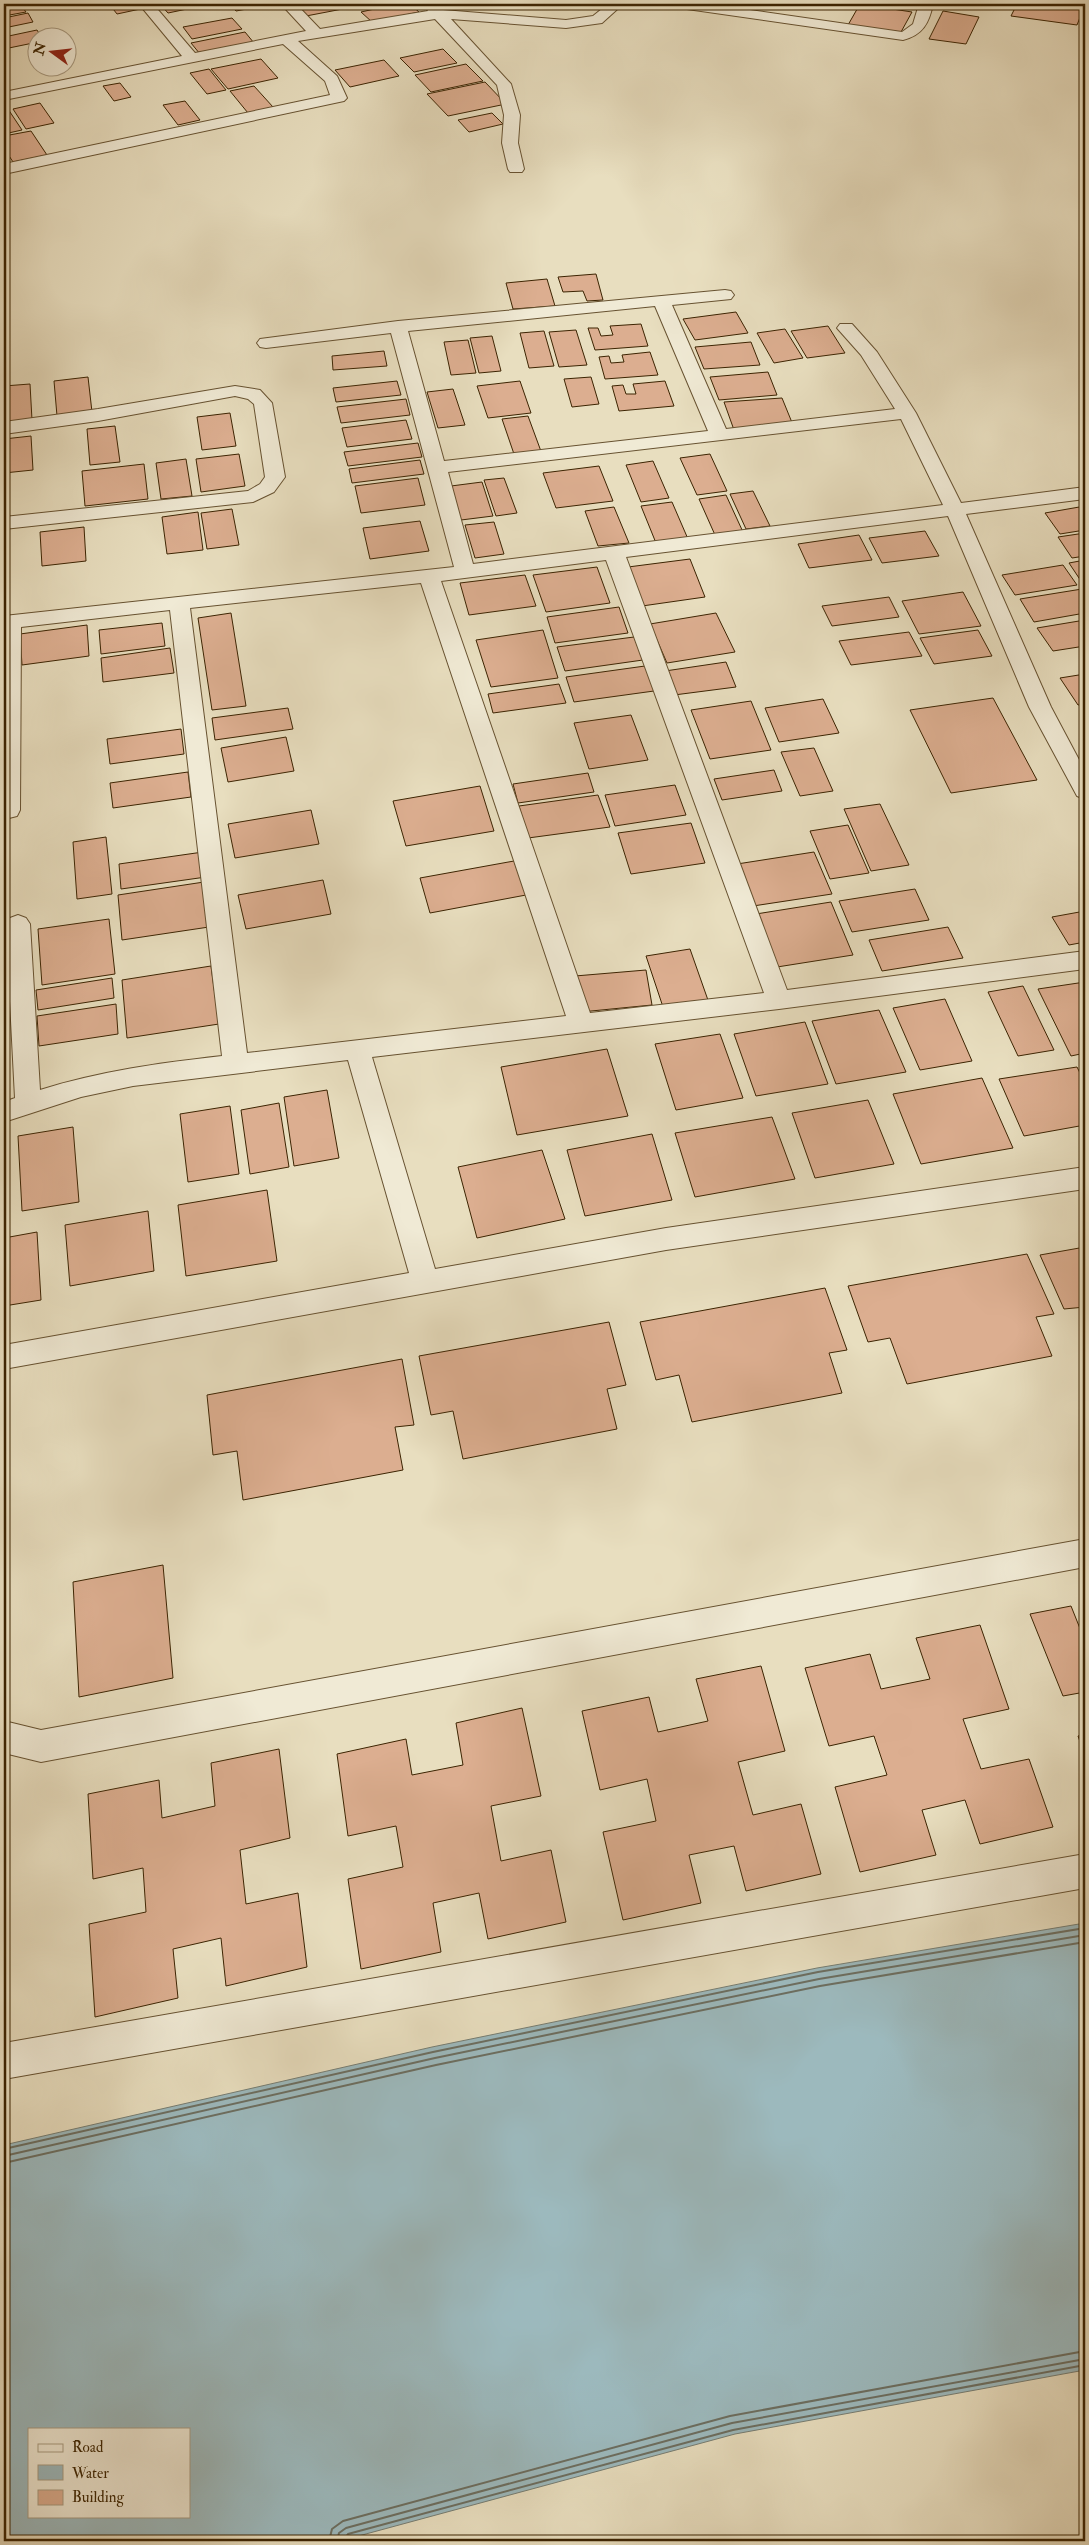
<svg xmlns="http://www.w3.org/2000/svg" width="1089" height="2545" font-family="'IM FELL Double Pica',serif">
<rect width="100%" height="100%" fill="#e8debf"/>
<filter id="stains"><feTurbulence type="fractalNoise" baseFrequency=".004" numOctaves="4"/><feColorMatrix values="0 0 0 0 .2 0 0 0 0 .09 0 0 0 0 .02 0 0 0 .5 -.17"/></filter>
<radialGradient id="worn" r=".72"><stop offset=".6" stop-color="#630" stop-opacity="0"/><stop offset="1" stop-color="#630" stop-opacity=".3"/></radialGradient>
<path fill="#9cb9bd" stroke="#767d72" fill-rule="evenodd" d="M1085,1923V2370L735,2434L340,2541H4V2145L432,2047L817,1968ZM29,2429H189V2516H29Z"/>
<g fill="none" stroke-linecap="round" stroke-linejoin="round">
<g stroke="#6c6e60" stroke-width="2">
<path d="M4,2149L433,2052L818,1972L1085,1928"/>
<path d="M4,2156L435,2058L819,1979L1085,1935"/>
<path d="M4,2163L436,2065L820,1986L1085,1942"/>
<path d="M329,2541L332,2529L343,2521L730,2416L1085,2351"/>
<path d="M337,2541L339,2533L346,2528L732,2423L1085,2359"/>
<path d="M343,2541L348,2534L733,2430L1085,2365"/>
</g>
</g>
<g fill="#dcae90" stroke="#3c2402">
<path d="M20,4L26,12L4,16V6Z"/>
<path d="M141,4L145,8L117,14L110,5Z"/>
<path d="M160,4H211L168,13Z"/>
<path d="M229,4H274L236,11Z"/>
<path d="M314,4H350L353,7L306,16L298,7Z"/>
<path d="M397,4H410L419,12L372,22L361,12Z"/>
<path d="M697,4H744L741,9Z"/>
<path d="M860,4L912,12L901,32L848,25Z"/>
<path d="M1017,4H1085V5L1077,25L1011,16Z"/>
<path d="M943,11L979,17L966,44L929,39Z"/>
<path d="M28,13L33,22L4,28V18Z"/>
<path d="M232,18L242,29L192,39L183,27Z"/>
<path d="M37,30L42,38H38V42L4,49V37Z"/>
<path d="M245,32L254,43L200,54L191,43Z"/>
<path d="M443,49L457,63L414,72L400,58Z"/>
<path d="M261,59L278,78L228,89L211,69Z"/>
<path d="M384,60L399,76L350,87L335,70Z"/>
<path d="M466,64L483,81L431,92L415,75Z"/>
<path d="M209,69L226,90L207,94L190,73Z"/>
<path d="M485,82L506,104L448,116L427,94Z"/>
<path d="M120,83L131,97L114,101L103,86Z"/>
<path d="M254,86L273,107L248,113L230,91Z"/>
<path d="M185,101L200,120L178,125L163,105Z"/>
<path d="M40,103L54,123L26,129L13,109Z"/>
<path d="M8,109L22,130L4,134V110Z"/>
<path d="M492,113L503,124L469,132L458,120Z"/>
<path d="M31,131L47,155L13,162L4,148V136Z"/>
<path d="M596,274L603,300L587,301L583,291L563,292L558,277Z"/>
<path d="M547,279L555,306L513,309L506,283Z"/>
<path d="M736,312L748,333L695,340L683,319Z"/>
<path d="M641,324L648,346L595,350L588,328H598L601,336L613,335L610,326Z"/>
<path d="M828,326L845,353L807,358L791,331Z"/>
<path d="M785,329L803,358L774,363L757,333Z"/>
<path d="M576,330L587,365L559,367L549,332Z"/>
<path d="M544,331L554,366L529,368L520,333Z"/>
<path d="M492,336L501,371L479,373L470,338Z"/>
<path d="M468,340L476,373L451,375L444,342Z"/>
<path d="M751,342L760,365L704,369L695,347Z"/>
<path d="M384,351L387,366L333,370L332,356Z"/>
<path d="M650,352L658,375L605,379L599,357L609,356L611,363L624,362L622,355Z"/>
<path d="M768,372L777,395L719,400L710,377Z"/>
<path d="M88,377L92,412L57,416L54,381Z"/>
<path d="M591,377L599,404L572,407L564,379Z"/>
<path d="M397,381L401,395L336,402L333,388Z"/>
<path d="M520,381L531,413L488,418L477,386Z"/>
<path d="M665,381L674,406L619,411L612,386L623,385L626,394H636L633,384Z"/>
<path d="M30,384L32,420L4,424V386Z"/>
<path d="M453,389L465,425L438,428L427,392Z"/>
<path d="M782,398L793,425L734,430L724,402Z"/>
<path d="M406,399L410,415L341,423L337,407Z"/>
<path d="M230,413L236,446L202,450L197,417Z"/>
<path d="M528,416L542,454L515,457L502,419Z"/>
<path d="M406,420L412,439L347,447L342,428Z"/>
<path d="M115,426L120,462L90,465L87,429Z"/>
<path d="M31,436L33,470L4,473V439Z"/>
<path d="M418,443L422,457L348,466L344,452Z"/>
<path d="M239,454L245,486L201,492L196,459Z"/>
<path d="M710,454L727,491L697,495L680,458Z"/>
<path d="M186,459L192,496L161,499L156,463Z"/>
<path d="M420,460L424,474L352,483L349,469Z"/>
<path d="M653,461L669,498L641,502L626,465Z"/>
<path d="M144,464L148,499L85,506L82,471Z"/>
<path d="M599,466L613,501L556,508L543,473Z"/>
<path d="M418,478L425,505L361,513L355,486Z"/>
<path d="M504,478L517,513L496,516L484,480Z"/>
<path d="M482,482L493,516L461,520L451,486Z"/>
<path d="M753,491L770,526L746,529L730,494Z"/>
<path d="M726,495L743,532L715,535L699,499Z"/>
<path d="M672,502L688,539L656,543L641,506Z"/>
<path d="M1085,506V530L1060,534L1045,513Z"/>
<path d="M614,507L629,543L598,546L585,511Z"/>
<path d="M232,509L239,545L207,549L201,513Z"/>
<path d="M198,512L203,550L167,554L162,517Z"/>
<path d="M420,521L429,551L370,559L363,528Z"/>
<path d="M494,522L504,554L475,558L465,525Z"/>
<path d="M84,527L86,561L42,566L40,532Z"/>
<path d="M925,531L939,556L882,563L869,538Z"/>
<path d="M1085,533V556L1072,558L1058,537Z"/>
<path d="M859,535L872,560L809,568L798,544Z"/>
<path d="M690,559L705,597L642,606L628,567Z"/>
<path d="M1085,560V583L1083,584L1069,563Z"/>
<path d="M1063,565L1077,585L1015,595L1002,575Z"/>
<path d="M597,567L610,603L546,612L533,575Z"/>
<path d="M525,575L536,606L469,615L460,583Z"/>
<path d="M1082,589L1085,593V613L1034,622L1020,599Z"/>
<path d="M963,592L981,626L919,634L902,601Z"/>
<path d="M889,597L899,617L832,626L822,606Z"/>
<path d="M619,607L628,633L555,643L547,617Z"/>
<path d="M231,613L246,706L212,710L198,618Z"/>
<path d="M716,613L735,652L667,663L650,624Z"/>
<path d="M1085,620V646L1053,651L1037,628Z"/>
<path d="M162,623L165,646L101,654L99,630Z"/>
<path d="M87,625L89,656L22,665L20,634Z"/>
<path d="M543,630L558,678L491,687L476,640Z"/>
<path d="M978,630L992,656L934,664L920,638Z"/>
<path d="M909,632L922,656L851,665L839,641Z"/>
<path d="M634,637L643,660L565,671L557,647Z"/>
<path d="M170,648L174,673L103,682L101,658Z"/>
<path d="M726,662L736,687L674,695L665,671Z"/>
<path d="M645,666L654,691L574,702L566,677Z"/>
<path d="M1085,674V704L1078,705L1060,678Z"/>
<path d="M559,684L566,703L493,713L488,694Z"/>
<path d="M993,698L1037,780L951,793L910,710Z"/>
<path d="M823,699L839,733L779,742L765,708Z"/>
<path d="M751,701L771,750L710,759L691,710Z"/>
<path d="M288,708L293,729L215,740L212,718Z"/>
<path d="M631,715L648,760L589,769L574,723Z"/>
<path d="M181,729L184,754L110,764L107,739Z"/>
<path d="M286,737L294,771L228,782L221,748Z"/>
<path d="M814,748L833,791L800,796L781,752Z"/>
<path d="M774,770L782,791L722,800L714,779Z"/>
<path d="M188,772L191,797L113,808L110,783Z"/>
<path d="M588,773L594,792L518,803L513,784Z"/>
<path d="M675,785L686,815L615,826L605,795Z"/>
<path d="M480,786L494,831L406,846L393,801Z"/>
<path d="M598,795L610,827L528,838L519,806Z"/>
<path d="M880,804L909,865L871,871L844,809Z"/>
<path d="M311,810L319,844L235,858L228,824Z"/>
<path d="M691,823L705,863L631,874L618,833Z"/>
<path d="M848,825L869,873L830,879L810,831Z"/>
<path d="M106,837L112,894L77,899L73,842Z"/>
<path d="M203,852L206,877L121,889L119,864Z"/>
<path d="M814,852L832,894L753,906L737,864Z"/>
<path d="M514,861L526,895L430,913L420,878Z"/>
<path d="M323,880L331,914L246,929L238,895Z"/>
<path d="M204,882L209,927L122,940L118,895Z"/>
<path d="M915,889L929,920L852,932L839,901Z"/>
<path d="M831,902L853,955L777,967L756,914Z"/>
<path d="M1085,911V942L1069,945L1052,917Z"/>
<path d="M109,919L115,974L42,985L38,929Z"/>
<path d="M948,927L963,958L882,971L869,940Z"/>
<path d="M690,949L709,1003L664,1010L646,956Z"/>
<path d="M211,966L219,1024L127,1038L122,980Z"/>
<path d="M646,970L652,1005L581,1012L575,976Z"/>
<path d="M112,978L114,998L38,1010L36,990Z"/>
<path d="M1085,982V1053L1071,1056L1038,989Z"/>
<path d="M1023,986L1054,1050L1018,1056L988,992Z"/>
<path d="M945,999L972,1061L920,1070L893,1008Z"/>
<path d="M116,1004L118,1034L39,1046L37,1016Z"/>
<path d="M879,1010L906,1072L836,1084L812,1021Z"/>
<path d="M805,1022L828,1084L756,1096L734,1034Z"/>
<path d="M720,1034L743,1098L676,1110L655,1044Z"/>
<path d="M607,1049L628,1116L517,1135L501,1067Z"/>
<path d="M1077,1067L1085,1083V1125L1024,1136L999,1079Z"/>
<path d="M982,1078L1013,1148L921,1164L893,1094Z"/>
<path d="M327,1090L339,1158L294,1166L284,1097Z"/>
<path d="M868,1100L894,1164L815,1178L792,1113Z"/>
<path d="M279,1103L289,1167L250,1174L241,1110Z"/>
<path d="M230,1106L239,1174L188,1182L180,1114Z"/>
<path d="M772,1117L795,1179L695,1197L675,1133Z"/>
<path d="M73,1127L79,1202L22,1211L18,1136Z"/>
<path d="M652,1134L672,1200L585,1216L567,1150Z"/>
<path d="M542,1150L565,1219L477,1238L458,1167Z"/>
<path d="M267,1190L277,1261L186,1276L178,1205Z"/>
<path d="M148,1211L154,1271L70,1286L65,1225Z"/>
<path d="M37,1232L41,1300L4,1306V1238Z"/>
<path d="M1085,1247V1307L1064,1309L1040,1255Z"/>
<path d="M1027,1254L1054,1314L1036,1317L1052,1356L907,1384L890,1338L868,1342L848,1286Z"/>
<path d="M825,1288L847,1350L829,1353L842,1393L692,1422L679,1375L656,1380L640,1322Z"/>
<path d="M609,1322L626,1385L607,1389L617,1429L463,1459L453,1411L431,1415L419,1356Z"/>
<path d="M402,1359L414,1425L395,1427L403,1470L243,1500L237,1451L213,1455L207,1395Z"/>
<path d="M163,1565L173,1678L79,1697L73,1582Z"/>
<path d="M1071,1606L1085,1641V1692L1063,1696L1030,1614Z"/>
<path d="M980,1625L1009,1709L963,1719L981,1769L1029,1759L1053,1827L980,1844L965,1800L922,1810L936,1855L860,1872L835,1787L887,1775L874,1736L829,1746L805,1668L870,1654L881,1689L930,1679L916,1638Z"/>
<path d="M761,1666L785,1751L738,1762L753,1815L801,1804L821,1874L746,1891L734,1846L689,1855L701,1903L623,1920L603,1832L656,1821L647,1779L600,1790L582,1711L649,1697L658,1732L708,1721L696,1679Z"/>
<path d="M522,1708L541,1796L491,1806L501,1861L551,1850L566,1922L488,1939L479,1893L433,1903L441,1952L361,1969L348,1879L403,1867L396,1826L348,1836L337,1754L406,1739L412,1775L463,1765L456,1723Z"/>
<path d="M1085,1734V1756L1078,1736Z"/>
<path d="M279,1749L290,1838L240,1850L246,1904L298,1893L307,1967L226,1986L221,1938L173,1949L178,1998L95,2017L89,1924L146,1912L143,1868L93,1879L88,1794L159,1780L162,1818L215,1806L211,1763Z"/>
</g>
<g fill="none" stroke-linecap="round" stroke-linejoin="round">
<defs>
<g id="street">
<path d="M139,4H153L195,53L306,31L281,4H296L320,29L428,11L426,8L433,4L443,10L566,20L593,16L608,4H623L602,23L566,28L451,19L511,84L520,115L518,143L524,169L522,172H510L508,169L502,143L504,115L497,85L435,19L298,41L337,76L347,98L344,101L4,174V164L330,95L325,81L283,44L4,100V92L182,56Z"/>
<path d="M673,4H708L902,32L913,24L919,4H933C929,23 923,35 903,40L680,8Z"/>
<path d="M725,290L731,291L734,295L731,299L672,305L726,429L895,409L861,355L837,328L840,324H852L877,352L916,413L961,503L1085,487V499L966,514L1051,707L1085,771V799L1077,796L1029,707L948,516L626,557L787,990L1085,951V969L779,1009L372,1057L435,1269L666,1228L1085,1167V1189L666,1250L4,1369V1345L409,1273L348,1060L133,1086L81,1097L4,1122V1102L15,1098L6,924L10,918L18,915L26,918L30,924L40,1090C100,1071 160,1063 222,1056L170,610L21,627L20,810L17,816L9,818L4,816V616L454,567L391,333L266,348L260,347L257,343L260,339L398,321ZM655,306L708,431L444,461L408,331ZM901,419L943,505L473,564L448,472ZM606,560L764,993L590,1013L441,581ZM421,583L566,1016L247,1053L190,608Z"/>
<path d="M235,386L260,390L272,403L285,477L274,492L253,502L4,529V517L248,491L260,484L265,477L254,404L248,399L235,396L98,421L4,434V422L98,409Z"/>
<path d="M1085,1539V1567L41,1762L4,1753V1721L41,1730Z"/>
<path d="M1085,1854V1888L4,2079V2043Z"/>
</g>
</defs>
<use href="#street" stroke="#675231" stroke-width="2"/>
<use href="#street" fill="#f0ead5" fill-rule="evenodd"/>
</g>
<rect width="1089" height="2545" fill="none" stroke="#e8debf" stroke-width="20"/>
<rect x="5" y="5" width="1079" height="2535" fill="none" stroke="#3c2402" stroke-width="2.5"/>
<rect x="10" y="10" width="1069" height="2525" fill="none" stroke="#3c2402"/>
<rect x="28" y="2428" width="162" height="90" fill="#f0ead5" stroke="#a89b81"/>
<rect x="38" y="2444" width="25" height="8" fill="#f0ead5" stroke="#a89b81"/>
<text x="72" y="2452" font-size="15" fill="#3c2402">Road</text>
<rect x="38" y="2465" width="25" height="15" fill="#9cb9bd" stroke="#a89b81"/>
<text x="72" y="2478" font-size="15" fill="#3c2402">Water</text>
<rect x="38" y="2490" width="25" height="15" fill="#dcae90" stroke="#a89b81"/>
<text x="72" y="2502" font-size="15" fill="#3c2402">Building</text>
<g transform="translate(52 52) rotate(285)"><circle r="24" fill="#f0ead5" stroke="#a89b81"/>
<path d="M0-4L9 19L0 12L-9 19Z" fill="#8f2418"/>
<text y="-8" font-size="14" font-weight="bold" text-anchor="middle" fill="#3c2402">N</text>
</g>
<rect width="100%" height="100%" filter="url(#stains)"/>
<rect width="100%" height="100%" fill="url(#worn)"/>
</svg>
